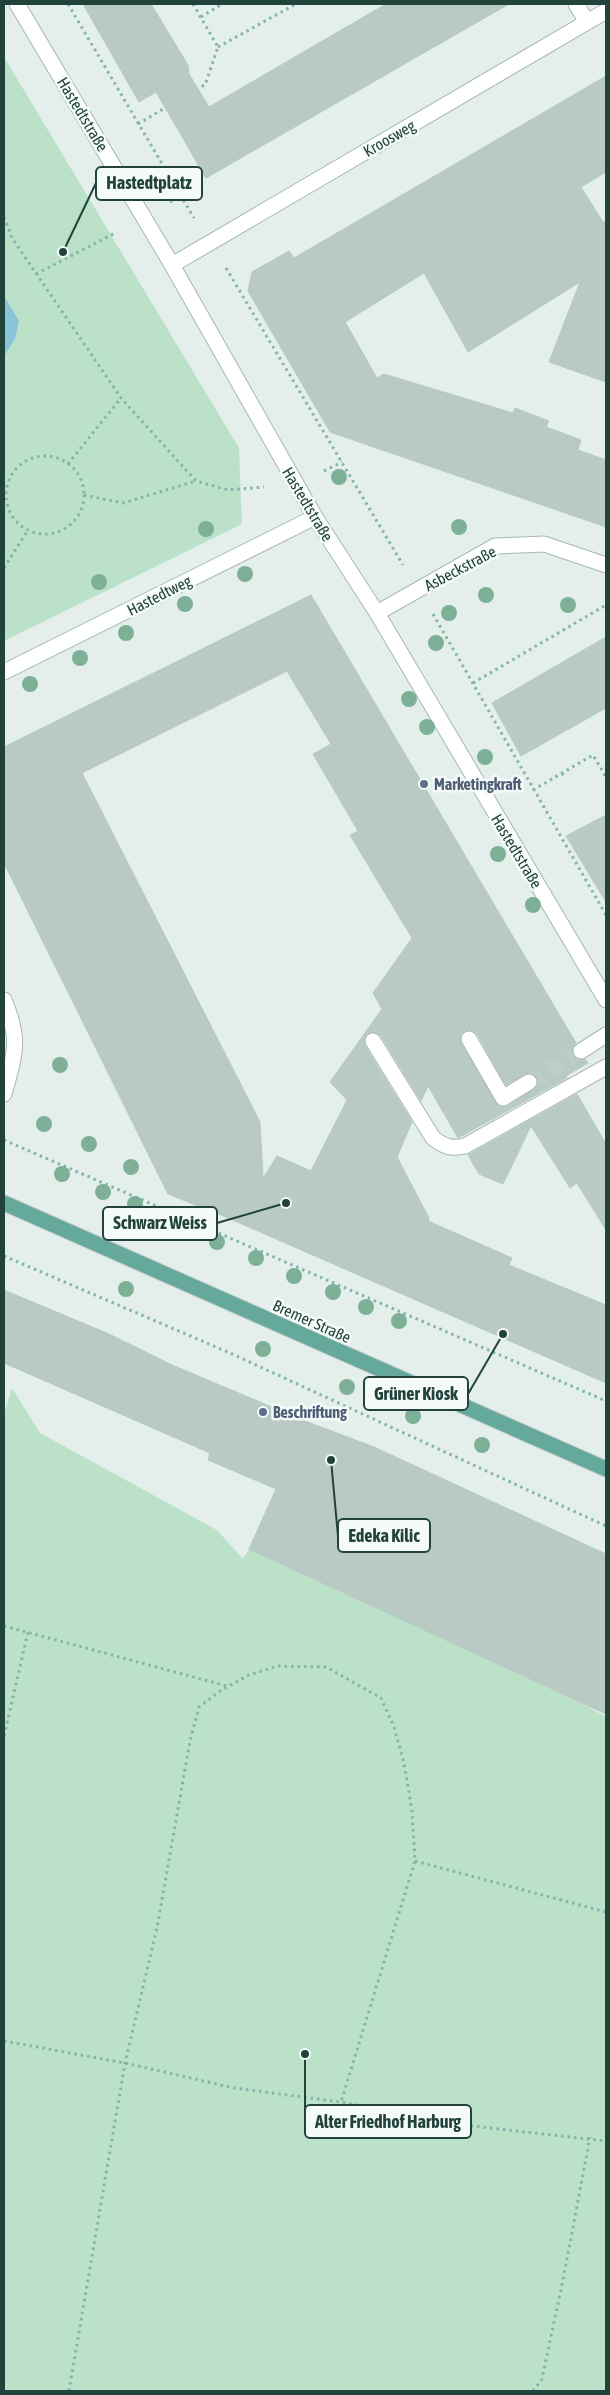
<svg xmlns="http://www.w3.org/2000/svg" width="610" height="2395" font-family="'Asap Condensed',sans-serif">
<rect width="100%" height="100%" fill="#e4efeb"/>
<g fill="#bce1c9">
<path d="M4,57L239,448L242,524L4,641Z"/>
<path d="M12,1388L40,1433L217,1530L243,1559L249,1549L578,1701L606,1717V2391H4V1414Z"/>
</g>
<path fill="#88c5d8" d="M4,296L19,321L15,339L4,356Z"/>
<g fill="#b9cac4" stroke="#b6c9c3" fill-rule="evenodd">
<path d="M83,4H151L188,65L189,74L209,107L386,4H509L206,178L156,92L139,102Z"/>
<path d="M606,76V172L581,187L603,222L606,221V382L549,362L580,282L468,352L424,273L345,322L377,378L384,374L513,413L515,408L549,421L546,427L581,440L578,450L606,460V527L330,432L248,291L252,272L289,251L294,258Z"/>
<path d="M311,595L576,1043L573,1047V1056L577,1059H585L588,1063L566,1076L567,1078L458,1138L428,1086L421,1101L381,1036L377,1033H369L365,1037V1046L412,1122L397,1157L429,1218L428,1221L512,1258L509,1265L606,1305V1383L228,1218L168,1194L4,863V747ZM287,671L331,744L313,754L358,831L350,835L412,938L373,993L382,1009L330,1082L347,1100L311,1171L277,1156L263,1178L260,1122L82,773ZM469,1030L477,1034L506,1085L529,1073L537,1078V1087L508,1106H498L461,1043V1034Z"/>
<path d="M606,637V708L521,756L492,703Z"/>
<path d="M606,815V902L566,836Z"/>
<path d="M577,1094L606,1144V1230L577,1183L570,1188L531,1126L503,1184L479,1174L468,1155Z"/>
<path d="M4,1290L109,1334L172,1365L305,1421L374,1447L606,1554V1714L249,1549L276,1489L208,1460L210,1453L4,1363Z"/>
</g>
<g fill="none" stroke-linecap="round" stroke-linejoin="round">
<path stroke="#bdcdc8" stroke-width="15" stroke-dasharray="15 8" stroke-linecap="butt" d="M529,1082L581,1051"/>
<defs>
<g id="minor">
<path d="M17,4L172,265L315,517L377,613L606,1000"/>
<path d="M576,4L587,22"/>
<path d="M172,265L606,11"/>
<path d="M377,613L495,546L544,544L606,565"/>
<path d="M4,672L315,517"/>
<path d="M4,1000C21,1040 15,1054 4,1094"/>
<path d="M469,1039L503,1098L529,1082"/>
<path d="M373,1041L433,1138C445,1147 451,1149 465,1146L606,1067"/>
<path d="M581,1051L606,1035"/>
</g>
<path id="major" d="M4,1203L606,1469"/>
</defs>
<use href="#minor" stroke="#a6b8b3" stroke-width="17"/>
<use href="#major" stroke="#c1cac8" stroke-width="17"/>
<g stroke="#82b5a9" stroke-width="3" stroke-dasharray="2.5 4" stroke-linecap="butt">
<path d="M68,4L194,218"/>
<path d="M193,4L218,47L205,85L198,88"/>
<path d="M201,17L222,4"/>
<path d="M218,47L296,4"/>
<path d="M138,124L165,108"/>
<path d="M170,202L180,196"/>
<path d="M4,217L12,238L121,398L196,481L228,490L264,487"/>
<path d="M226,268L403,565"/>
<path d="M36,274L117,232"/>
<circle cx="45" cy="495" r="39"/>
<path d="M68,464L121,398"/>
<path d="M324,471L342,462"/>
<path d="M84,495L123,503L196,481"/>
<path d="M4,568L28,530"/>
<path d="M433,614L606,915"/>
<path d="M473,683L606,605"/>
<path d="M562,773L565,778"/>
<path d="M533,790L593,755L606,777"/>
<path d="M4,1140L606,1401"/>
<path d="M4,1256L230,1353L606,1526"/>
<path d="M4,1626L227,1686"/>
<path d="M4,1736L28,1632"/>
<path d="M415,1861L606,1912"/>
<path d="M4,2041L125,2063L234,2088L341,2102L463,2125L606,2141"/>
<path d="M69,2391L125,2063L157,1928L190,1741L199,1707L220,1691L249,1675L278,1666L326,1667L381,1698L394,1727L404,1763L412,1811L415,1861L341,2102"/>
<path d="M533,2391L542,2379L564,2275L590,2137"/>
</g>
<use href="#minor" stroke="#fff" stroke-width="15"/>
<use href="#major" stroke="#65a89c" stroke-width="15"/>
</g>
<g fill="#7db096">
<circle cx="339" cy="477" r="8"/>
<circle cx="459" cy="527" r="8"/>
<circle cx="206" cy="529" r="8"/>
<circle cx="245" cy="574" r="8"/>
<circle cx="99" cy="582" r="8"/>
<circle cx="486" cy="595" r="8"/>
<circle cx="185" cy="604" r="8"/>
<circle cx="568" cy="605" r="8"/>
<circle cx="449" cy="613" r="8"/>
<circle cx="126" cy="633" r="8"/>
<circle cx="436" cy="643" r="8"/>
<circle cx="80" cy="658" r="8"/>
<circle cx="30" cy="684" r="8"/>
<circle cx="409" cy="699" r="8"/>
<circle cx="427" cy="727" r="8"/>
<circle cx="485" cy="757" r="8"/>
<circle cx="498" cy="854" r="8"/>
<circle cx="533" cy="905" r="8"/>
<circle cx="60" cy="1065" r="8"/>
<circle cx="44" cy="1124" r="8"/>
<circle cx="89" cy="1144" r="8"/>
<circle cx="131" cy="1167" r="8"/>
<circle cx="62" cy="1174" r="8"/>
<circle cx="103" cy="1192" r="8"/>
<circle cx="135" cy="1204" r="8"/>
<circle cx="217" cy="1242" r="8"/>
<circle cx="256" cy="1258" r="8"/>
<circle cx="294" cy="1276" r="8"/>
<circle cx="126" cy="1289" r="8"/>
<circle cx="333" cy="1292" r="8"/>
<circle cx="366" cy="1307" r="8"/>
<circle cx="399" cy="1321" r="8"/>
<circle cx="263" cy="1349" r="8"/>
<circle cx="347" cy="1387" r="8"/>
<circle cx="413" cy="1416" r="8"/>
<circle cx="482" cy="1445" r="8"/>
</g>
<g fill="#5c6f8a" stroke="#f5fbf8" stroke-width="2">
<circle cx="424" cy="784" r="5"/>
<circle cx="263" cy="1412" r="5"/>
</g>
<g text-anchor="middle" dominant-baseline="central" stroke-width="5" stroke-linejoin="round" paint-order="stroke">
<g font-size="16" fill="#22433c" stroke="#f5fbf8">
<text transform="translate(83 114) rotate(59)">Hastedtstraße</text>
<text transform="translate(389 138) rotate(-30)">Kroosweg</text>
<text transform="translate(308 504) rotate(59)">Hastedtstraße</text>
<text transform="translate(460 568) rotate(-28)">Asbeckstraße</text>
<text transform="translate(159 595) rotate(-27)">Hastedtweg</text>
<text transform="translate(517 851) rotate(59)">Hastedtstraße</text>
<text transform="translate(312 1321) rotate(24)">Bremer Straße</text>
</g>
<g font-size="16" font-weight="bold" fill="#4e5e75" stroke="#f5fbf8" text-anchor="start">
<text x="434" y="784">Marketingkraft</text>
<text x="273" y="1412">Beschriftung</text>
</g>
</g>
<path fill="none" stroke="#22433c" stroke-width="2" d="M63 252L96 183M286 1203L217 1223M503 1334L468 1394M331 1460L338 1536M305 2054L305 2122"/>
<g fill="#22433c" stroke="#f5fbf8" stroke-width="2">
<circle cx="63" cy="252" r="5"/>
<circle cx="286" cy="1203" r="5"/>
<circle cx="503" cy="1334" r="5"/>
<circle cx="331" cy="1460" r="5"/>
<circle cx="305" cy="2054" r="5"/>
</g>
<g fill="#f5fbf8" stroke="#22433c" stroke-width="2">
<rect x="96" y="167" width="106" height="33" rx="5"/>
<rect x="103" y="1207" width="114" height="33" rx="5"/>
<rect x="364" y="1377" width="104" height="33" rx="5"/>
<rect x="338" y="1519" width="92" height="33" rx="5"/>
<rect x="305" y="2105" width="166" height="33" rx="5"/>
</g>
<g font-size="18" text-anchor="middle" font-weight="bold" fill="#22433c">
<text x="149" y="189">Hastedtplatz</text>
<text x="160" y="1229">Schwarz Weiss</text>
<text x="416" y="1400">Grüner Kiosk</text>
<text x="384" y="1542">Edeka Kilic</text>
<text x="388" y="2128">Alter Friedhof Harburg</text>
</g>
<rect width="610" height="2395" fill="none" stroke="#22433c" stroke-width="10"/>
</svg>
